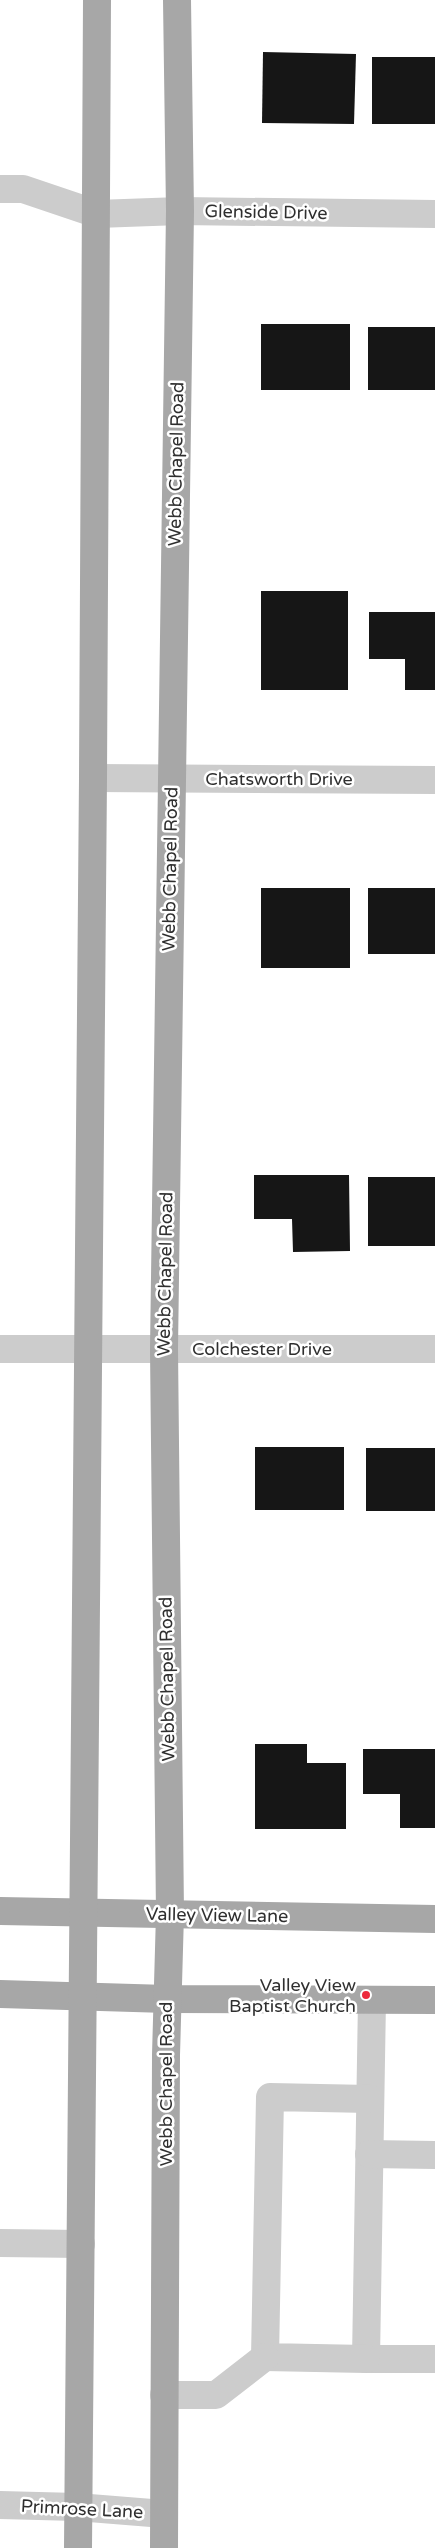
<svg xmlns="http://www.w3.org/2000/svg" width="435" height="2548" font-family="'Varela Round',sans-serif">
<rect width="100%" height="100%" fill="#fff"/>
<g fill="#161616">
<path d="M263,52L356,54L354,124L262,123Z"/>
<rect x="372" y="57" width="63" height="67"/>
<rect x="261" y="324" width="89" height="66"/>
<rect x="368" y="327" width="67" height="63"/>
<rect x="261" y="591" width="87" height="99"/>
<path d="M369,612H435V690H405V659H369Z"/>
<rect x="261" y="888" width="89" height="80"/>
<rect x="368" y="888" width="67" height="66"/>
<path d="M254,1175H349L350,1251L293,1252L292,1219H254Z"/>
<rect x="368" y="1177" width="67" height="69"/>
<rect x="255" y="1447" width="89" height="63"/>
<rect x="366" y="1448" width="69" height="63"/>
<path d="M255,1744H307V1763H346V1829H255Z"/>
<path d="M363,1749H435V1828H400V1794H363Z"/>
</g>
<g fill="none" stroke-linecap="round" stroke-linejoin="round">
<g stroke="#ccc" stroke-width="28">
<path d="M0,189H23L97,214L180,211L435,214"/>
<path d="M93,778L435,780"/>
<path d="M0,1349H435"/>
<path d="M372,2000L366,2359H435"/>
<path d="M369,2154L435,2155"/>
<path d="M0,2243L81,2244"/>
<path d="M366,2359L265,2357L270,2097L370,2099"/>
<path d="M164,2395H216L265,2357"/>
<path d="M0,2505L77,2507L164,2514"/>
</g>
<g stroke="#a7a7a7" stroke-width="28">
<path d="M0,1911L435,1919"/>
<path d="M0,1994L167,1999L435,2000"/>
<path d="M78,2548L93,778L97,0"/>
<path d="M164,2548L166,2055L170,1914L164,1349L180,211L177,0"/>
</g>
</g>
<circle fill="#ec2a3c" stroke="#fff" stroke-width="2" cx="366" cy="1995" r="5"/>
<g text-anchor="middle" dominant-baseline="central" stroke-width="5" stroke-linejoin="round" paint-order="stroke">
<g font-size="18" fill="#2f2f2f" stroke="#fff">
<text transform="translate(266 212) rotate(1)">Glenside Drive</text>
<text transform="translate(176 464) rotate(-89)">Webb Chapel Road</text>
<text x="279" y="779">Chatsworth Drive</text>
<text transform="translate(170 869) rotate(-89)">Webb Chapel Road</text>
<text transform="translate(165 1274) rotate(-89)">Webb Chapel Road</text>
<text x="262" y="1349">Colchester Drive</text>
<text transform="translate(167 1679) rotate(-91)">Webb Chapel Road</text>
<text transform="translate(217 1915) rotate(1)">Valley View Lane</text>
<text transform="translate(166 2084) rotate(-90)">Webb Chapel Road</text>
<text transform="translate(82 2509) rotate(3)">Primrose Lane</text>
</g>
<g font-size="18" fill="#2f2f2f" stroke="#fff" text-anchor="end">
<text x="356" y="1985">Valley View<tspan x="356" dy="21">Baptist Church</tspan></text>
</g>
</g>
</svg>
